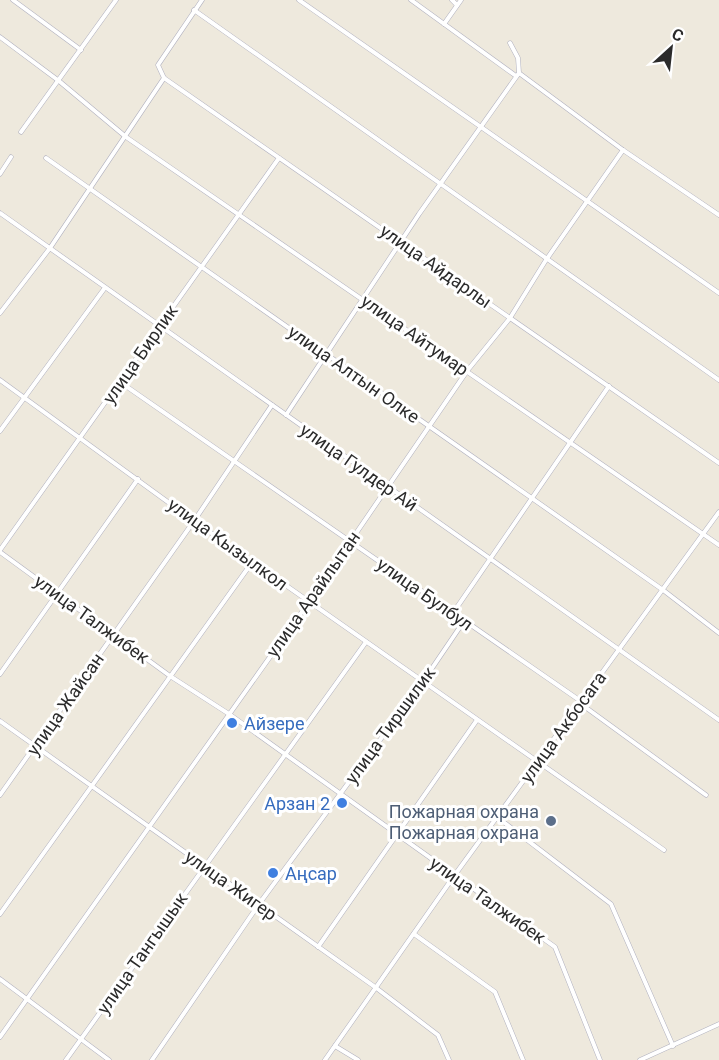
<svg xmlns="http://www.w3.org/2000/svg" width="719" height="1060" font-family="Roboto,sans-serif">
<rect width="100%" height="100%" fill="#eee9dd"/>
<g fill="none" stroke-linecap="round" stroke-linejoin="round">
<defs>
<g id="minor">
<path d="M13,0L81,50"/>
<path d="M202,0L158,65L164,78L719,463"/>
<path d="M299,0L719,293"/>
<path d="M411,0L516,76"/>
<path d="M452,0L457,5"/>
<path d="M194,10L719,380"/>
<path d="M444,24L461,0"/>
<path d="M0,37L59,81L126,137L719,545"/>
<path d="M510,43L518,58L519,73L623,150L719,215"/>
<path d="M21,132L116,0"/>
<path d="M46,158L663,590L719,633"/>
<path d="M0,174L11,157"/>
<path d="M0,213L719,720"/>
<path d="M0,313L50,248L164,78"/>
<path d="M0,380L194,521L664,850"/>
<path d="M120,382L582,702"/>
<path d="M286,415L419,214L519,73"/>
<path d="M0,431L104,289"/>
<path d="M0,550L279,158"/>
<path d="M0,552L170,676L229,714L555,947L600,1060"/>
<path d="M0,674L138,479"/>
<path d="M581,704L706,795"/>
<path d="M0,721L375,987L438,1035L449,1060"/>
<path d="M0,795L194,521L272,405"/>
<path d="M497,817L611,904L673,1046"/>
<path d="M0,914L253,561"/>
<path d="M414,934L495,992L523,1060"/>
<path d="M318,947L477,720"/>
<path d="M0,979L109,1060"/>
<path d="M0,1037L309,602L467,371L510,318L546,260L623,150"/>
<path d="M335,1046L358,1060"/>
<path d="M66,1060L366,642"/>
<path d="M152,1060L259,904L422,683L462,624L453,613L609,386"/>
<path d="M325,1060L454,876L719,512"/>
<path d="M640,1060L719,1024"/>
</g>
</defs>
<use href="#minor" stroke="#b1b1bf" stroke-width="5"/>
<use href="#minor" stroke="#fff" stroke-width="4"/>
</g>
<g fill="#3f7fe0" stroke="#fff" stroke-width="2">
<circle cx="232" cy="723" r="6"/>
<circle cx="342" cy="803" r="6"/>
<circle cx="273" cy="873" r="6"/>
</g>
<circle fill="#5c6f8a" stroke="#fff" stroke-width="2" cx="551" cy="821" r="6"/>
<g text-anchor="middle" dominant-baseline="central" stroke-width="6" stroke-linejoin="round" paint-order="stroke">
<g font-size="18" fill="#2b2b2b" stroke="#fff">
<text transform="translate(436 266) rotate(35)">улица Айдарлы</text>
<text transform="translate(415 335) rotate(35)">улица Айтумар</text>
<text transform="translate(140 354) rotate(-55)">улица Бирлик</text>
<text transform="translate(354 374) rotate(35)">улица Алтын Олке</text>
<text transform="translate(359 467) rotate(35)">улица Гулдер Ай</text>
<text transform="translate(228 544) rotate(36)">улица Кызылкол</text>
<text transform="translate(313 594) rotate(-55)">улица Арайлытан</text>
<text transform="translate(425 594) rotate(35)">улица Булбул</text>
<text transform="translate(92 619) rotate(36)">улица Талжибек</text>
<text transform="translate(65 704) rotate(-55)">улица Жайсан</text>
<text transform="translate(390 725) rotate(-54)">улица Тиршилик</text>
<text transform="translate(563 727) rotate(-54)">улица Акбосага</text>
<text transform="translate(231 885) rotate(35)">улица Жигер</text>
<text transform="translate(488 900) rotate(35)">улица Талжибек</text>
<text transform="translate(142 953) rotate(-55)">улица Тангышык</text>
</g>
<g font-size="18" fill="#366cbe" stroke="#fff" text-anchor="start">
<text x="244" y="723">Айзере</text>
<text x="330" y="803" text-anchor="end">Арзан 2</text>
<text x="285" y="873">Аңсар</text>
</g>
<g font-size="18" fill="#4e5e75" stroke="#fff" text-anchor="end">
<text x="539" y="811">Пожарная охрана<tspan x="539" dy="21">Пожарная охрана</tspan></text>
</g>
</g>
<g transform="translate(671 48) rotate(27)" stroke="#ffffff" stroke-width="4.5" paint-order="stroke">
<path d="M0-4.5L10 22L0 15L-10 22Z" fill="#2b2b2b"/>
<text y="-9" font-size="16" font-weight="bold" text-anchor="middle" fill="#2b2b2b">С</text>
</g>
</svg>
